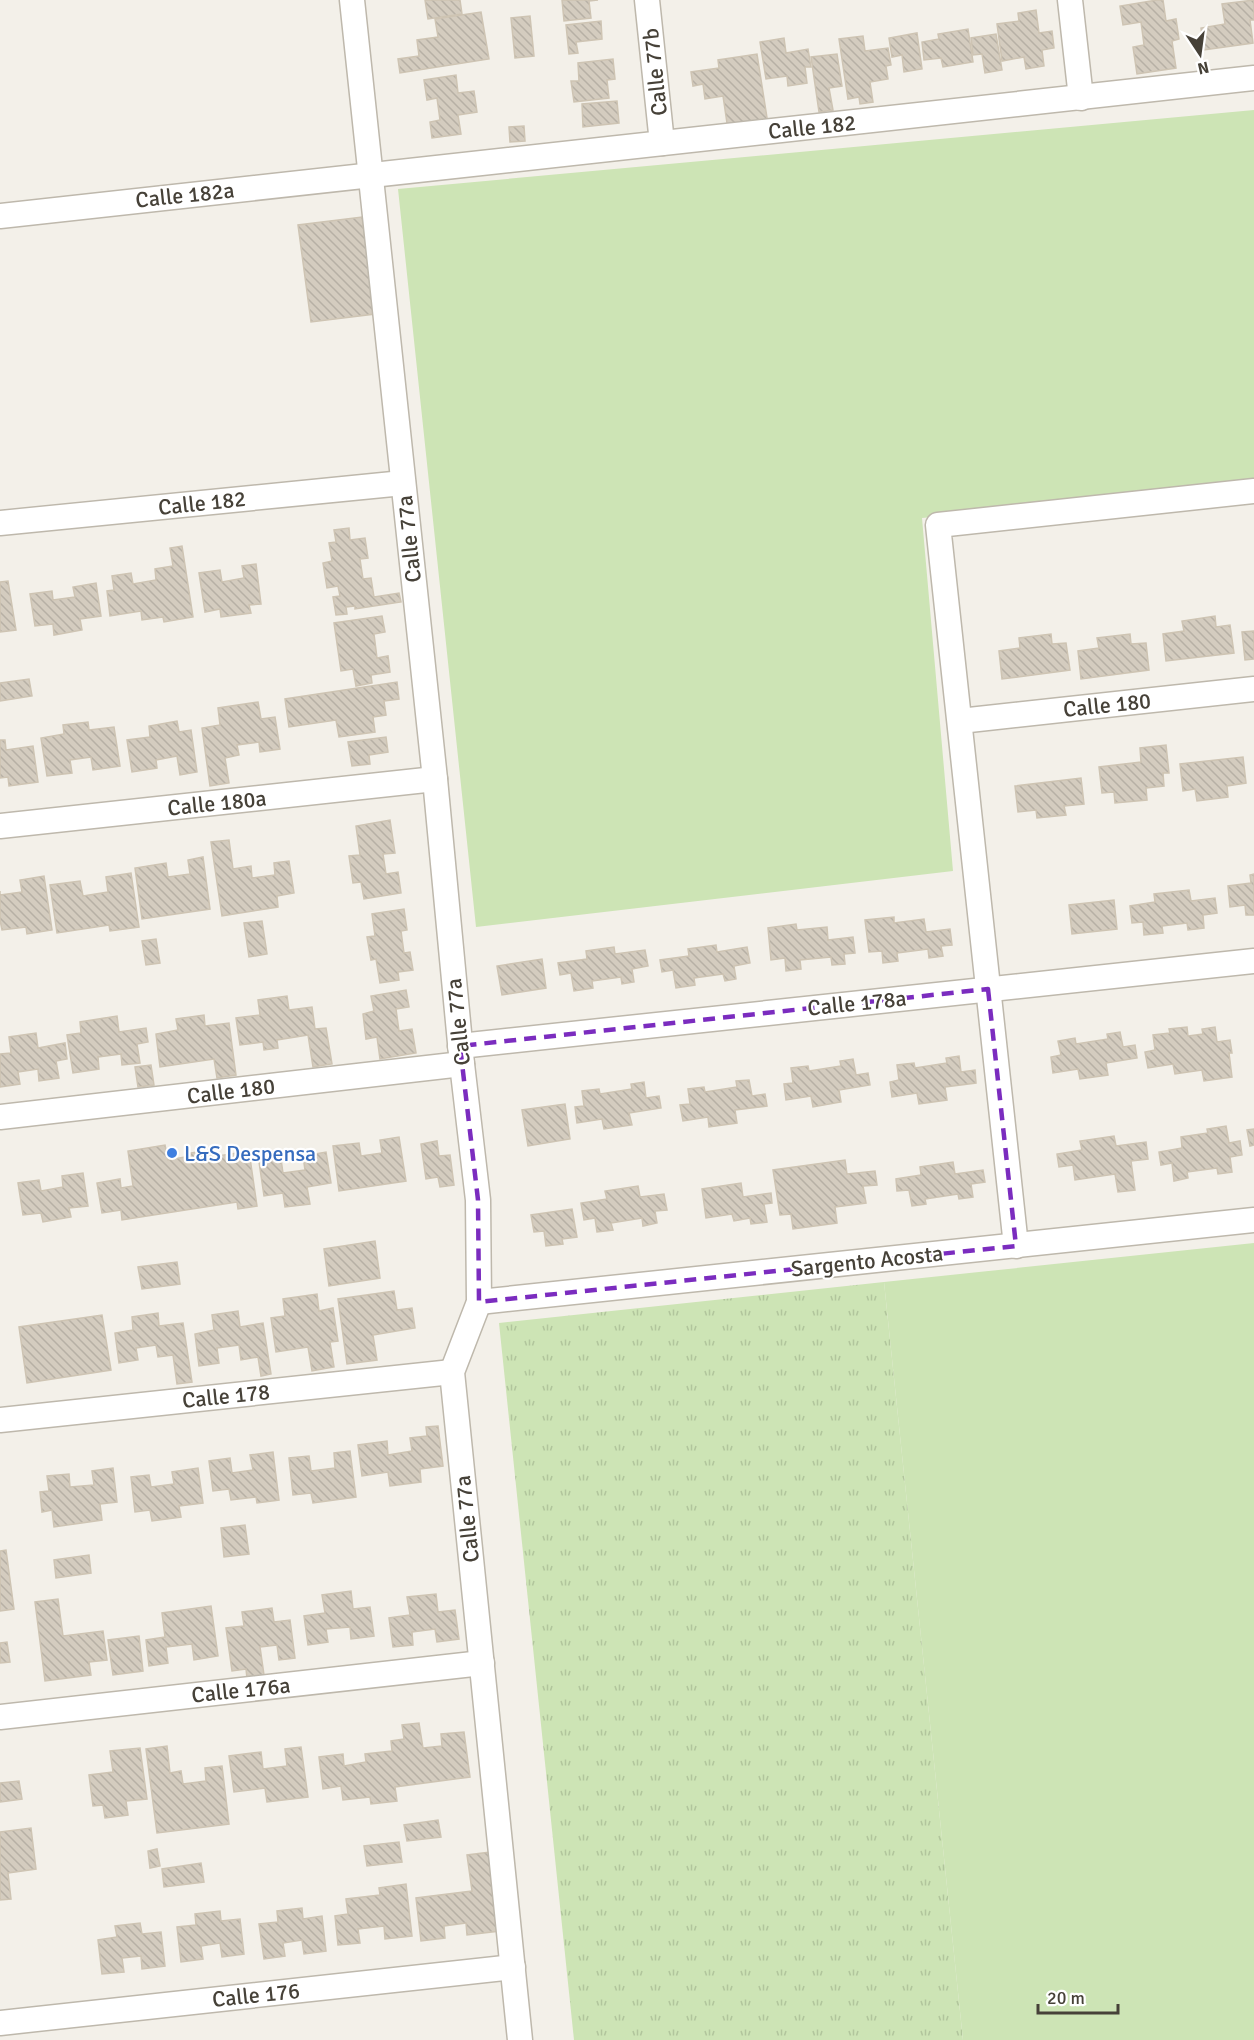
<svg xmlns="http://www.w3.org/2000/svg" width="1254" height="2040" font-family="Signika,sans-serif">
<defs>
<pattern id="park-tufts" width="24" height="20" patternUnits="userSpaceOnUse" patternTransform="scale(1.5)"><rect width="24" height="20" fill="#cde4b5"/><path d="M3 7l-1-3M5 7V3M7 7l1-3M15 17l-1-3M17 17v-4M19 17l1-3" fill="none" stroke="#b1c59c"/></pattern>
<pattern id="building-back-hatch" width="6" height="6" patternUnits="userSpaceOnUse" patternTransform="scale(1.5)"><rect width="6" height="6" fill="#d4ccbf"/><path d="M-1 5l2 2M0 0l6 6M5-1l2 2" fill="none" stroke="#b7b0a5"/></pattern>
</defs>
<rect width="100%" height="100%" fill="#f3f0e9"/>
<g fill="#cde4b5">
<path d="M1254,110V487L922,518L953,871L476,927L398,189Z"/>
<path d="M1254,1243V2040H963L884,1282Z"/>
</g>
<path fill="url(#park-tufts)" d="M884,1282L963,2040H574L499,1323Z"/>
<g fill="url(#building-back-hatch)" stroke="#cec4b3" stroke-width="1.5">
<path d="M425,0H460L462,14L428,19Z"/>
<path d="M562,0H598L589,1L591,18L564,21Z"/>
<path d="M1157,0H1163L1166,21L1176,19L1179,39L1172,41L1176,68L1137,74L1133,47L1144,45L1141,22L1123,25L1120,6Z"/>
<path d="M1254,0V20H1250L1253,43L1204,50L1201,28L1225,24L1222,4Z"/>
<path d="M1036,10L1039,33L1052,31L1054,48L1042,50L1044,66L1026,69L1024,57L1002,61L997,24L1019,21L1018,13Z"/>
<path d="M481,12L489,59L400,73L398,59L419,56L417,40L438,37L435,19Z"/>
<path d="M530,16L534,56L515,58L511,18Z"/>
<path d="M601,21L602,39L576,42L578,53L569,54L566,25Z"/>
<path d="M968,29L973,62L943,67L941,58L924,60L922,42L939,39L938,34Z"/>
<path d="M917,33L922,69L904,72L902,55L892,57L889,38Z"/>
<path d="M996,34L1002,70L985,73L982,54L973,55L971,38Z"/>
<path d="M863,36L865,51L888,48L891,65L886,66L888,79L870,82L873,102L860,104L859,97L848,99L839,39Z"/>
<path d="M784,38L786,53L808,49L811,67H805L807,83L788,86L787,76L766,79L760,42Z"/>
<path d="M757,54L768,124L728,130L723,96L705,99L703,84L693,86L691,72L719,68L718,60Z"/>
<path d="M837,54L842,86L829,88L833,110L819,112L811,57Z"/>
<path d="M613,59L615,79L607,80L609,98L574,102L571,81H579L578,63Z"/>
<path d="M456,75L458,93L474,91L477,112L458,115L461,134L432,138L430,122L440,120L437,98L427,100L424,80Z"/>
<path d="M617,101L619,123L583,127L582,104Z"/>
<path d="M524,126L525,141L510,142L509,127Z"/>
<path d="M362,217L375,314L311,322L298,225Z"/>
<path d="M349,528L350,540L365,538L368,558L360,559L363,579L371,578L374,597L399,593L401,602L355,609V606L346,607L347,614L336,615L333,597L340,596L338,586L327,588L323,563L332,561L329,543L336,542L334,530Z"/>
<path d="M182,546L193,617L164,622L163,617L142,620L141,611L110,616L107,591L114,590L112,576L131,573L133,584L156,580L155,569L173,566L170,548Z"/>
<path d="M256,564L261,604L249,605L251,613L221,617L220,609L205,612L199,573L220,570L222,582L244,578L242,566Z"/>
<path d="M8,581L16,630L0,632V582Z"/>
<path d="M96,583L101,616L80,619L82,630L54,635L53,624L35,626L30,594L52,591L53,600L75,597L73,587Z"/>
<path d="M382,616L385,632L374,634L377,658L388,656L390,672L371,675L372,683L356,686L353,669L341,671L334,623Z"/>
<path d="M1215,616L1216,627L1230,625L1234,653L1166,661L1163,634L1184,631L1182,621Z"/>
<path d="M1254,631V659L1245,660L1242,632Z"/>
<path d="M1051,634L1052,644L1066,643L1070,670L1002,679L999,651L1020,648L1019,638Z"/>
<path d="M1130,634L1131,644L1146,643L1149,670L1081,679L1078,651L1099,648L1097,638Z"/>
<path d="M29,679L32,696L0,701V683Z"/>
<path d="M397,682L399,699L384,701L386,715L373,717L375,732L339,737L336,720L289,727L285,699Z"/>
<path d="M258,702L261,719L275,717L280,749L260,752L259,742L237,745L239,755L225,758L229,783L210,786L202,728L220,725L218,708Z"/>
<path d="M177,721L179,732L191,730L197,772L180,775L177,756L156,760L157,768L132,772L127,740L150,737L149,726Z"/>
<path d="M88,722L89,730L114,727L120,766L93,770L91,757L70,760L72,773L47,776L41,738L64,734L63,725Z"/>
<path d="M386,737L388,752L369,755L370,764L352,766L348,742Z"/>
<path d="M0,740H5L6,750L33,746L38,782L9,786L8,777L0,778Z"/>
<path d="M1166,745L1169,773H1163L1164,786L1146,788L1147,800L1115,803L1114,792L1102,793L1099,767L1141,762L1140,748Z"/>
<path d="M1243,757L1246,783L1227,786L1228,797L1197,801L1195,789L1183,791L1180,764Z"/>
<path d="M1081,778L1084,804L1064,806L1066,815L1037,818L1036,810L1018,812L1015,786Z"/>
<path d="M390,820L395,853L383,854L386,874L398,872L401,893L364,899L361,882L353,883L349,856L360,855L356,826Z"/>
<path d="M229,840L233,869L251,866L252,878L275,875L274,863L289,861L294,893L277,896L278,907L222,916L211,842Z"/>
<path d="M203,857L210,909L142,919L135,868L166,863L168,877L190,874L188,860Z"/>
<path d="M131,873L139,927L110,931L109,925L57,933L50,885L80,881L83,896L108,892L106,877Z"/>
<path d="M1254,874V915H1246L1245,905L1230,907L1228,886L1251,883L1250,875Z"/>
<path d="M44,876L52,930L27,934L26,927L2,930L0,920V891V895L22,892L20,880Z"/>
<path d="M1189,890L1191,901L1215,898L1217,913L1203,915L1204,928L1188,930L1187,923L1162,926L1163,933L1144,935L1143,922L1132,923L1130,906L1155,902L1154,894Z"/>
<path d="M1114,900L1117,929L1072,934L1069,905Z"/>
<path d="M404,909L407,930L401,931L404,953L410,952L413,970L398,972L399,980L380,983L376,959L371,960L367,937L375,936L372,914Z"/>
<path d="M894,917V923L924,919L926,932L950,929L952,945L941,946L943,956L929,958L928,949L897,953L898,961L883,963L882,951L869,952L865,920Z"/>
<path d="M262,921L267,954L249,957L244,923Z"/>
<path d="M796,924L797,930L827,927L828,940L853,937L855,953L844,954L845,964L832,965L831,957L800,960L801,969L786,971L785,958L771,960L768,928Z"/>
<path d="M156,939L160,963L146,965L142,941Z"/>
<path d="M716,945L717,952L747,947L750,963L734,966L736,979L725,981L723,974L694,978L695,985L676,988L673,970L662,972L660,960L689,956L688,949Z"/>
<path d="M614,947L615,954L645,950L648,966L632,969L634,982L622,984L621,977L592,981L593,988L574,991L571,973L560,975L558,963L587,959L586,951Z"/>
<path d="M542,959L546,988L502,995L497,966Z"/>
<path d="M406,990L409,1007L396,1009L399,1031L412,1029L416,1053L380,1059L377,1037L366,1039L363,1014L374,1011L371,996Z"/>
<path d="M287,996L289,1010L312,1007L315,1029L326,1028L332,1064L313,1067L308,1035L277,1040L278,1048L264,1050L263,1042L240,1045L236,1018L260,1015L258,1000Z"/>
<path d="M204,1015L205,1026L229,1023L236,1075L217,1078L214,1059L160,1067L156,1034L178,1030L176,1019Z"/>
<path d="M117,1016L119,1032L146,1028L148,1042L137,1044L140,1063L122,1065L121,1054L98,1057L99,1069L73,1073L67,1035L81,1033L80,1022Z"/>
<path d="M1187,1027L1188,1036L1203,1034L1202,1029L1215,1027L1217,1042L1230,1040L1232,1053H1229L1232,1077L1204,1081L1202,1070L1175,1074L1173,1064L1148,1068L1145,1052L1155,1050L1153,1035L1170,1033L1169,1029Z"/>
<path d="M1120,1032L1123,1047L1135,1045L1137,1058L1106,1063L1108,1075L1080,1079L1078,1069L1053,1073L1051,1057L1061,1055L1058,1041L1075,1038L1076,1044L1108,1039L1107,1034Z"/>
<path d="M36,1033L38,1048L65,1043L67,1059L56,1061L59,1078L39,1081L38,1069L18,1072L20,1084L0,1087V1054L11,1053L9,1037Z"/>
<path d="M959,1056L961,1072L975,1070L976,1083L945,1087L947,1100L919,1104L917,1093L892,1097L890,1082L899,1080L897,1065L914,1063L915,1068L947,1063L946,1058Z"/>
<path d="M853,1059L856,1075L868,1073L870,1085L839,1090L841,1102L813,1107L811,1096L786,1100L784,1084L793,1083L791,1068L808,1066L809,1071L841,1066L840,1061Z"/>
<path d="M151,1065L154,1085L138,1087L135,1067Z"/>
<path d="M749,1080L752,1096L765,1094L767,1106L735,1110L737,1123L709,1127L708,1117L683,1121L680,1105L690,1104L688,1089L704,1087L705,1092L737,1087L736,1081Z"/>
<path d="M644,1082L646,1098L659,1096L661,1108L629,1113L632,1125L604,1129L602,1119L577,1123L575,1107L584,1106L582,1091L599,1089L600,1094L632,1089L631,1084Z"/>
<path d="M565,1104L570,1139L528,1146L522,1110Z"/>
<path d="M1226,1126L1229,1143L1240,1141L1242,1155L1230,1157L1232,1172L1218,1174L1217,1168L1187,1172L1188,1178L1174,1181L1172,1163L1161,1165L1159,1152L1182,1148L1181,1137L1208,1133L1207,1129Z"/>
<path d="M1254,1129V1145L1250,1146L1247,1130Z"/>
<path d="M1114,1136L1116,1146L1146,1142L1148,1159L1131,1161L1135,1190L1118,1192L1115,1174L1075,1180L1073,1165L1059,1167L1057,1154L1082,1150L1080,1141Z"/>
<path d="M399,1137L406,1181L339,1191L333,1146L359,1143L361,1156L382,1153L380,1140Z"/>
<path d="M437,1141L439,1156L450,1155L454,1185L440,1187L438,1177L426,1179L421,1144Z"/>
<path d="M165,1145L168,1160L191,1156L190,1153L217,1149L218,1156L249,1151L257,1206L238,1209L237,1202L122,1220L121,1210L102,1213L97,1183L120,1179L121,1188L133,1186L128,1151Z"/>
<path d="M326,1152L331,1183L307,1187L310,1204L285,1207L283,1193L264,1196L259,1162L281,1159L283,1173L305,1170L303,1156Z"/>
<path d="M845,1160L847,1174L875,1171L877,1185L863,1186L866,1203L835,1207L837,1223L793,1229L791,1214L780,1215L773,1170Z"/>
<path d="M953,1162L955,1174L983,1170L985,1182L971,1184L973,1197L959,1199L958,1194L925,1199L926,1204L912,1206L909,1190L897,1191L896,1179L921,1175L920,1167Z"/>
<path d="M83,1173L88,1206L69,1208L71,1217L43,1222L41,1213L23,1215L18,1183L39,1180L41,1191L63,1187L62,1176Z"/>
<path d="M741,1183L743,1197L771,1193L772,1203L764,1204L767,1222L751,1224L750,1218L734,1221L732,1214L706,1218L702,1189Z"/>
<path d="M638,1186L640,1197L664,1194L667,1210L655,1211L657,1223L643,1226L642,1218L611,1223L613,1230L597,1232L595,1218L584,1220L581,1203L607,1199L605,1191Z"/>
<path d="M572,1209L577,1237L562,1239L563,1244L546,1246L544,1231L534,1232L531,1215Z"/>
<path d="M375,1241L380,1278L329,1286L324,1249Z"/>
<path d="M177,1262L180,1284L142,1289L138,1267Z"/>
<path d="M394,1291L397,1310L412,1308L415,1328L373,1335L377,1360L347,1364L338,1299Z"/>
<path d="M317,1294L319,1311L333,1308L338,1341L330,1342L334,1367L312,1371L308,1347L276,1352L271,1318L285,1316L283,1299Z"/>
<path d="M238,1311L240,1327L263,1323L271,1374L261,1376L258,1357L241,1360L239,1345L217,1348L219,1363L199,1366L195,1334L214,1330L212,1315Z"/>
<path d="M158,1313L159,1326L183,1323L192,1382L177,1384L173,1355L158,1357L156,1345L136,1348L138,1360L119,1363L115,1333L133,1330L132,1317Z"/>
<path d="M102,1315L111,1370L27,1383L19,1327Z"/>
<path d="M438,1426L443,1466L420,1469L421,1482L390,1486L388,1472L362,1476L358,1445L387,1441L388,1455L412,1451L410,1438L427,1436L426,1427Z"/>
<path d="M350,1451L356,1497L313,1503L311,1493L293,1495L289,1458L309,1456L311,1471L335,1468L334,1453Z"/>
<path d="M273,1452L279,1500L257,1503L256,1497L231,1500L229,1489L213,1491L209,1461L230,1458L232,1473L253,1470L250,1455Z"/>
<path d="M113,1468L117,1502L100,1504L102,1520L54,1527L52,1510L42,1512L40,1492L49,1491L47,1476L69,1474L70,1487L94,1485L92,1471Z"/>
<path d="M198,1468L203,1503L179,1506L181,1517L152,1521L150,1510L135,1512L131,1477L149,1475L151,1487L174,1484L172,1472Z"/>
<path d="M245,1525L249,1554L224,1557L221,1528Z"/>
<path d="M6,1550L14,1609L0,1611V1551Z"/>
<path d="M89,1555L91,1573L56,1578L54,1560Z"/>
<path d="M351,1591L353,1609L370,1607L374,1636L351,1639L350,1627L326,1629L328,1642L308,1645L304,1616L325,1613L322,1595Z"/>
<path d="M436,1594L438,1612L455,1610L459,1639L437,1642L435,1629L412,1632L413,1645L393,1647L389,1618L410,1615L407,1597Z"/>
<path d="M58,1599L63,1636L103,1631L107,1660L89,1662L91,1675L45,1681L35,1602Z"/>
<path d="M211,1606L218,1656L194,1660L192,1644L166,1647L168,1663L149,1666L146,1640L165,1637L162,1613Z"/>
<path d="M272,1608L274,1622L290,1620L295,1658L279,1660L277,1645L260,1647L264,1675L247,1678L246,1669L232,1671L226,1628L244,1626L242,1612Z"/>
<path d="M139,1636L143,1671L113,1675L108,1640Z"/>
<path d="M7,1642L10,1662L0,1663V1643Z"/>
<path d="M419,1723L423,1748L442,1746L441,1734L464,1732L470,1777L395,1787L397,1801L371,1804L370,1797L343,1800L341,1786L323,1789L319,1757L343,1754L344,1766L366,1762L365,1754L392,1751L391,1741L404,1739L402,1725Z"/>
<path d="M167,1746L170,1773L181,1771L183,1784L206,1781L205,1768L222,1766L229,1824L157,1833L146,1749Z"/>
<path d="M301,1747L308,1797L267,1802L265,1788L234,1792L229,1756L261,1752L263,1769L287,1766L285,1749Z"/>
<path d="M140,1748L147,1799L126,1801L128,1815L105,1818L103,1805L93,1806L89,1775L113,1772L110,1751Z"/>
<path d="M19,1781L22,1799L0,1802V1783Z"/>
<path d="M438,1820L441,1837L407,1841L404,1825Z"/>
<path d="M31,1828L36,1869L8,1873L11,1899L0,1900V1832Z"/>
<path d="M399,1842L402,1862L367,1866L364,1846Z"/>
<path d="M157,1849L160,1866L150,1868L148,1851Z"/>
<path d="M490,1852L500,1931L467,1935L466,1923L444,1926L445,1938L421,1941L416,1898L472,1891L467,1855Z"/>
<path d="M201,1863L204,1882L164,1887L162,1869Z"/>
<path d="M406,1884L412,1936L385,1939L384,1926L358,1929L360,1943L338,1945L335,1916L348,1914L346,1899L380,1895L379,1888Z"/>
<path d="M302,1908L303,1919L322,1916L326,1951L304,1954L302,1940L283,1943L285,1956L264,1959L259,1924L278,1922L277,1911Z"/>
<path d="M220,1911L221,1921L240,1919L244,1954L222,1957L220,1943L201,1946L203,1959L181,1962L177,1927L196,1925L195,1914Z"/>
<path d="M140,1923L142,1934L161,1932L165,1966L142,1969L141,1956L122,1958L124,1972L102,1974L98,1940L117,1937L115,1926Z"/>
</g>
<g fill="none" stroke-linecap="round" stroke-linejoin="round">
<defs>
<g id="street">
<path d="M352,0L435,779L462,1064L478,1200L479,1302L452,1372L520,2040"/>
<path d="M647,0L662,143"/>
<path d="M1070,0L1081,98"/>
<path d="M0,216L1254,78"/>
<path d="M0,523L403,483"/>
<path d="M960,721L1254,689"/>
<path d="M0,826L435,779"/>
<path d="M460,1046L1254,961"/>
<path d="M0,1117L462,1064"/>
<path d="M1016,1246L938,525L1254,491"/>
<path d="M479,1302L1254,1220"/>
<path d="M0,1420L452,1372"/>
<path d="M0,1717L482,1663"/>
<path d="M0,2023L513,1967"/>
</g>
</defs>
<use href="#street" stroke="#beb8ac" stroke-width="27"/>
<use href="#street" stroke="#fff" stroke-width="24"/>
</g>
<path fill="none" stroke="#7b2cbf" stroke-width="4.5" stroke-dasharray="12 8" stroke-linejoin="round" d="M988,989L1016,1246L479,1302L478,1200L460,1046Z"/>
<circle fill="#3f7fe0" stroke="#fff" stroke-width="2" cx="172" cy="1153" r="6"/>
<g text-anchor="middle" dominant-baseline="central" stroke-width="4.5" stroke-linejoin="round" paint-order="stroke">
<g font-size="22" fill="#464138" stroke="#fff">
<text transform="translate(655 72) rotate(-96)">Calle 77b</text>
<text transform="translate(812 127) rotate(-6)">Calle 182</text>
<text transform="translate(185 195) rotate(-6)">Calle 182a</text>
<text transform="translate(202 503) rotate(-6)">Calle 182</text>
<text transform="translate(409 539) rotate(-96)">Calle 77a</text>
<text transform="translate(1107 705) rotate(-6)">Calle 180</text>
<text transform="translate(217 803) rotate(-6)">Calle 180a</text>
<text transform="translate(857 1003) rotate(-6)">Calle 178a</text>
<text transform="translate(458 1022) rotate(-96)">Calle 77a</text>
<text transform="translate(231 1091) rotate(-7)">Calle 180</text>
<text transform="translate(867 1261) rotate(-6)">Sargento Acosta</text>
<text transform="translate(226 1396) rotate(-6)">Calle 178</text>
<text transform="translate(467 1519) rotate(-96)">Calle 77a</text>
<text transform="translate(241 1690) rotate(-6)">Calle 176a</text>
<text transform="translate(256 1995) rotate(-6)">Calle 176</text>
</g>
<g font-size="22" fill="#366cbe" stroke="#fff" text-anchor="start">
<text x="184" y="1153">L&amp;S Despensa</text>
</g>
</g>
<g transform="translate(1200 54) rotate(167)" stroke="#ffffff" stroke-width="4.5" paint-order="stroke">
<path d="M0-4.5L10 22L0 15L-10 22Z" fill="#464138"/>
<text y="-9" font-size="16" font-weight="bold" text-anchor="middle" fill="#464138">N</text>
</g>
<path d="M1038 2004v9h80v-9" fill="none" stroke="#464138" stroke-width="3"/>
<text x="1047" y="2004" font-size="18" fill="#464138" stroke="#ffffff" stroke-width="4.5" paint-order="stroke">20 m</text>
</svg>
